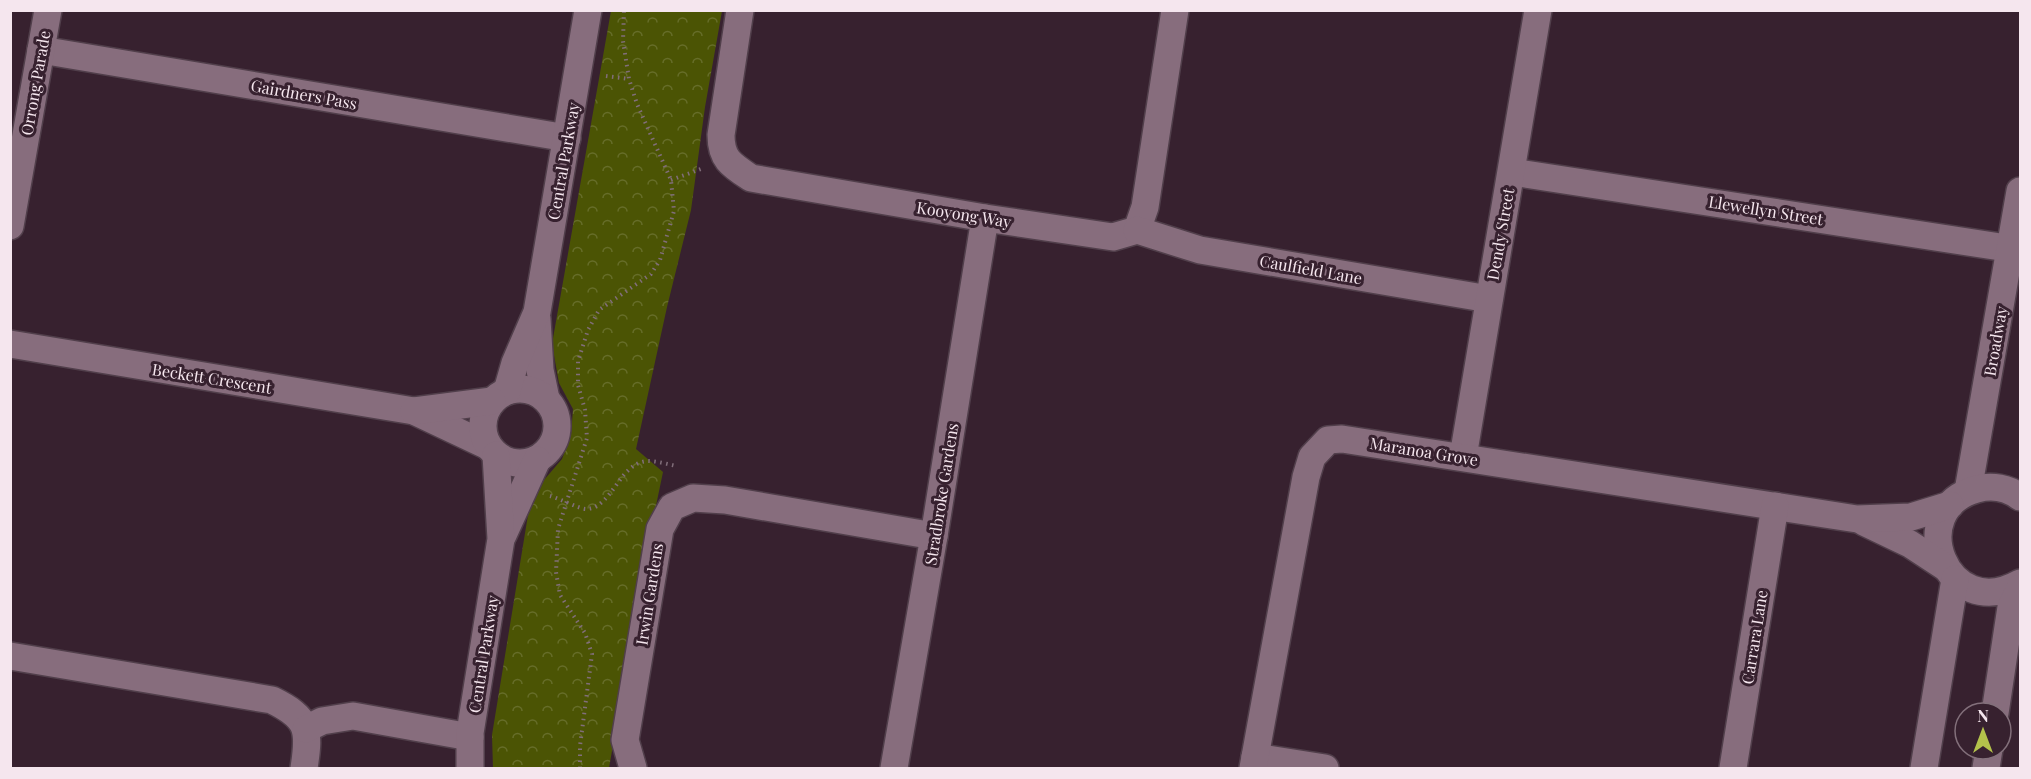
<svg xmlns="http://www.w3.org/2000/svg" width="2031" height="779" font-family="'Playfair Display',serif">
<defs>
<pattern id="park-crowns" width="20" height="18" patternUnits="userSpaceOnUse" patternTransform="scale(1.5)"><rect width="20" height="18" fill="#4b5404"/><path d="M2 6a3 3 0 1 1 6 0M12 15a3 3 0 1 1 6 0" fill="none" stroke="#666d29"/></pattern>
</defs>
<rect width="100%" height="100%" fill="#37212f"/>
<path fill="url(#park-crowns)" d="M611,11H722L705,107L691,210L667,307L636,449L663,472L648,544L609,768H493L492,735L528,515L544,480L562,459L571,435L573,409L559,383L552,344Z"/>
<g fill="none" stroke-linecap="round" stroke-linejoin="round">
<defs>
<g id="street">
<path d="M740,10L721,135C721,159 731,165 751,178L985,218L1113,237L1137,230L1145,207L1175,10"/>
<path d="M41,50L567,138"/>
<path d="M1512,172L2020,250"/>
<path d="M10,226L48,10"/>
<path d="M1137,230L1200,250L1489,299"/>
<path d="M537,319L540,370L546,399"/>
<path d="M10,344L414,411L488,446"/>
<circle cx="520" cy="426" r="37"/>
<path d="M507,391L515,363L537,312L588,10"/>
<path d="M414,411L492,401"/>
<path d="M1463,457L1538,10"/>
<path d="M1968,491L2020,191"/>
<path d="M2020,497C2008,488 1992,485 1977,489C1902,509 1946,625 2020,583"/>
<path d="M1864,522L1910,544L1945,567"/>
<path d="M503,535L537,460"/>
<path d="M10,656L272,700C309,718 310,730 304,768"/>
<path d="M1995,713L2011,607L2020,588"/>
<path d="M306,729L322,721L353,716L470,737"/>
<path d="M1255,757L1325,768"/>
<path d="M470,768V733L501,539L496,455"/>
<path d="M633,768L625,740L660,529L672,507L693,498L725,500L934,536"/>
<path d="M894,768L934,536L985,218"/>
<path d="M1253,768L1306,477L1312,457L1328,440L1342,439L1857,519L1911,517L1950,505"/>
<path d="M1733,768L1775,506"/>
<path d="M1924,768L1955,579"/>
<path d="M1986,768L1989,749"/>
</g>
</defs>
<use href="#street" stroke="#513f4b" stroke-width="30"/>
<g stroke="#816e7a" stroke-width="4" stroke-dasharray="1.5 4.5" stroke-linecap="butt">
<path d="M606,76L629,79"/>
<path d="M671,180L701,169"/>
<path d="M550,496C559,498 579,509 586,509C613,508 619,462 648,461C657,461 667,464 676,466"/>
<path d="M580,768V746L592,654L585,633L560,595L556,572L558,529L587,438L585,410L578,385V361L588,330L599,310L651,274L660,260L674,211L671,180L637,104L629,79L623,41L624,10"/>
</g>
<use href="#street" stroke="#876d7d" stroke-width="27"/>
</g>
<g text-anchor="middle" dominant-baseline="central" stroke-width="6" stroke-linejoin="round" paint-order="stroke">
<g font-size="16" fill="#f5e6ee" stroke="#37212f">
<text transform="translate(35 83) rotate(-80)">Orrong Parade</text>
<text transform="translate(304 94) rotate(10)">Gairdners Pass</text>
<text transform="translate(563 161) rotate(-80)">Central Parkway</text>
<text transform="translate(1766 210) rotate(9)">Llewellyn Street</text>
<text transform="translate(964 214) rotate(9)">Kooyong Way</text>
<text transform="translate(1500 234) rotate(-80)">Dendy Street</text>
<text transform="translate(1311 269) rotate(10)">Caulfield Lane</text>
<text transform="translate(1995 341) rotate(-80)">Broadway</text>
<text transform="translate(212 378) rotate(9)">Beckett Crescent</text>
<text transform="translate(1424 451) rotate(9)">Maranoa Grove</text>
<text transform="translate(941 494) rotate(-81)">Stradbroke Gardens</text>
<text transform="translate(649 594) rotate(-81)">Irwin Gardens</text>
<text transform="translate(1754 637) rotate(-81)">Carrara Lane</text>
<text transform="translate(483 654) rotate(-81)">Central Parkway</text>
</g>
</g>
<rect width="2031" height="779" fill="none" stroke="#f5e6ee" stroke-width="24"/>
<g transform="translate(1983 731)"><circle r="28" fill="#37212f" stroke="#83707b" stroke-width="1.5"/>
<path d="M0-4.5L10 22L0 15L-10 22Z" fill="#b3c24b"/>
<text y="-9" font-size="16" font-weight="bold" text-anchor="middle" fill="#f5e6ee">N</text>
</g>
</svg>
